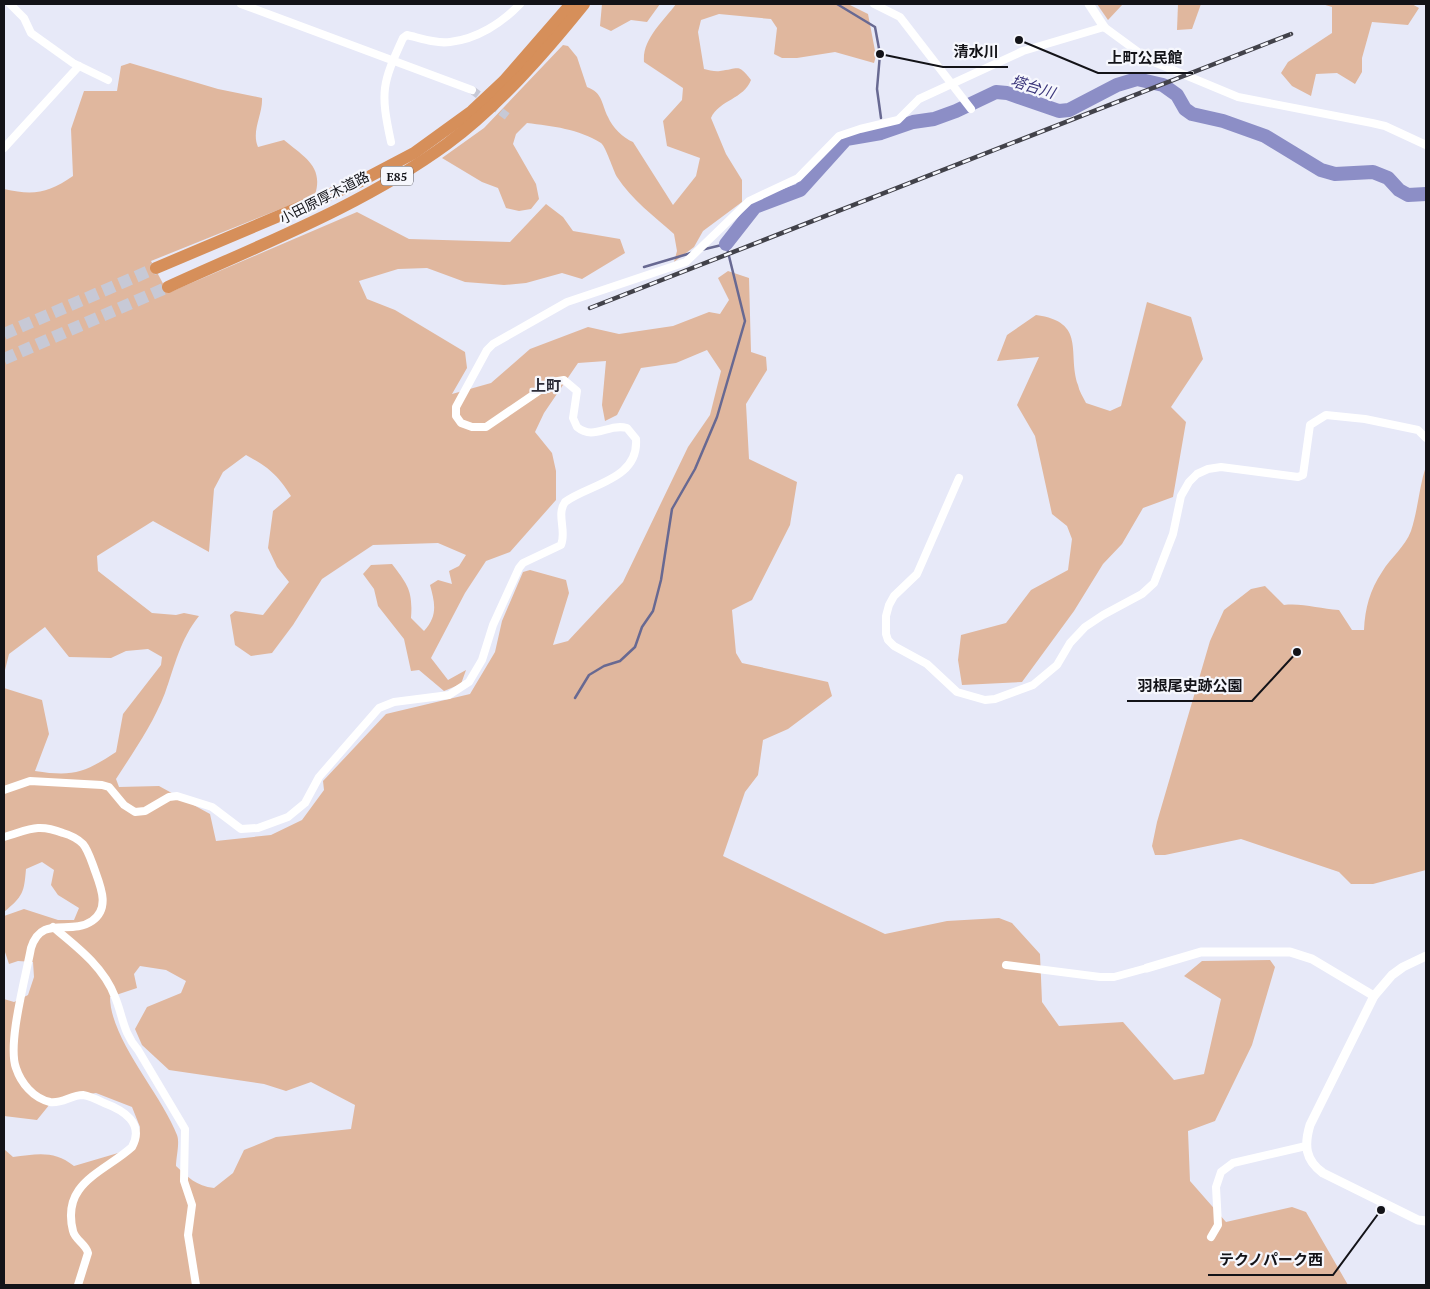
<svg xmlns="http://www.w3.org/2000/svg" width="1430" height="1289" font-family="'PT Serif','Noto Sans JP',serif">
<rect width="100%" height="100%" fill="#e7e9f8"/>
<g fill="#e0b79e" fill-rule="evenodd">
<path d="M602,4H660L647,22L631,20L611,31L600,26Z"/>
<path d="M676,4H848L868,14L876,56L874,63L835,52L797,58H782L774,54L777,28L771,19L719,14L701,20L698,32L704,69C709,70 715,72 720,71C739,69 738,63 751,80C744,99 719,100 711,118L726,154L742,180V202L703,231L694,247L674,262L677,251L674,234C655,217 631,199 617,177C613,170 606,147 601,143C579,129 552,126 527,123L516,134L513,144L536,184L539,199L531,209L519,211L506,208L498,188L482,182L442,158L484,128L563,45L568,46L577,57L587,87C603,93 601,103 608,117C612,127 623,138 633,142L673,205L696,176L700,158L667,146L663,121L682,100L683,88L644,62C642,39 663,22 676,4Z"/>
<path d="M1097,4H1123L1108,20Z"/>
<path d="M1178,4H1201L1192,29L1177,30Z"/>
<path d="M1322,4H1412L1419,8L1408,25L1372,22L1362,58V72L1355,84L1337,73L1316,74L1311,96L1292,86L1281,73L1288,62L1332,33V7Z"/>
<path d="M130,63L218,89L262,98C263,114 251,131 258,147L284,140C304,157 324,166 315,195L151,261L168,293L357,212L409,239L510,242L546,204L563,217L573,231L620,239L625,253L582,279L562,273L526,283L504,285L465,282L427,268L398,269L359,281L367,299L395,310L465,352L467,368L452,394L491,383L530,349L588,327L619,334L673,326L709,312L720,314L729,300L718,278L728,271L749,278L751,352L766,357L767,370L746,404L749,459L797,482L790,525L752,600L732,610L736,653L742,663L828,682L832,696L788,729L763,740L758,775L745,792L723,856L885,934L947,921L999,918L1012,923L1040,954L1042,1002L1059,1026L1123,1022L1174,1080L1204,1074L1221,999L1184,976L1202,961L1270,960L1275,967L1252,1045L1215,1121L1188,1131L1190,1181L1226,1222L1292,1207L1306,1212L1348,1285H4V1149L13,1157C37,1154 54,1150 74,1166L135,1148L140,1127L132,1107L96,1093L54,1099L37,1120L4,1116V999L14,1002L28,995L34,977L33,962L18,961L9,964L4,949V916L24,909L58,920H74L79,908L58,895L51,885L54,870L42,862L26,869C24,893 23,896 4,912V688L42,700L49,734L35,771C73,777 84,773 116,752L123,714L161,665L162,657L148,649L126,651L111,658L69,657L45,627L9,654L4,674V189C34,196 48,193 73,176L71,129L84,91H117L121,66ZM707,350L721,371L710,415L688,447L623,582L568,641L553,645L569,593L566,580L530,570L523,572L502,621L495,652L470,694L386,714L323,781L324,790L302,820L271,835L216,841L210,814L159,786L119,787L116,779C134,751 153,724 165,693C175,665 180,640 199,616L184,613L176,615L152,613L98,571L97,556L153,521L209,552L214,489L223,472L246,455C268,467 277,474 291,496L273,511L268,548L277,567L289,582L263,615L235,611L230,615L235,645L251,656L272,653L293,625L322,579L373,545L438,543L466,555L459,566L449,571L452,584L438,580L430,585C435,603 438,616 424,631L411,618C413,591 408,585 392,564L371,565L363,574L374,589L378,606L404,639L411,671L419,670L444,691L461,684L466,670L448,680L431,658L465,593L486,561L510,552L556,500V471L552,453L535,432L544,413L578,363L606,361L602,405L605,421L617,415L641,368L676,363ZM140,966L166,970L186,981L181,993L147,1007L135,1029L142,1045L169,1070L264,1084L286,1091L311,1082L355,1105L351,1129L276,1137L244,1150L233,1173L214,1188C196,1186 188,1177 176,1166C176,1157 180,1143 177,1135C162,1095 110,1039 110,997L137,988L134,974Z"/>
<path d="M1147,302L1191,317L1203,359L1171,407L1186,422L1173,497L1143,508L1122,544L1103,564L1074,611L1022,682L962,685L958,660L961,635L1006,623L1031,590L1068,570L1072,539L1067,526L1052,514L1035,436L1017,405L1039,357L997,361L1007,335L1036,315C1087,322 1067,353 1078,385C1079,391 1083,397 1086,403L1110,411L1121,406Z"/>
<path d="M1426,466V870L1373,884H1351L1339,872L1241,839L1165,855H1155L1152,846L1157,822L1210,641L1224,610L1251,589L1265,586L1284,605C1303,603 1320,609 1339,610L1352,630H1364C1365,608 1370,590 1382,572C1391,557 1405,547 1411,531C1418,510 1419,487 1426,466Z"/>
</g>
<g fill="none" stroke-linecap="round" stroke-linejoin="round">
<g stroke="#686992" stroke-width="2.5">
<path d="M837,4L875,27L880,54L877,89L881,118"/>
<path d="M881,128V133"/>
<path d="M644,267L691,253"/>
<path d="M575,698L589,675L604,666L620,661L635,647L642,627L653,611L661,580L672,509L695,469L717,417L745,321L726,244L701,250"/>
</g>
<path stroke="#8c8ec6" stroke-width="14" d="M726,244L755,207L800,190L846,139L881,133L913,122L934,119L956,111L996,92L1007,93L1059,111L1069,110L1117,85L1137,79L1163,85L1177,95L1185,109L1192,114L1223,121L1265,136L1321,170L1335,174L1373,172L1388,178L1399,190L1408,195L1426,194"/>
<path stroke="#c7c9d6" stroke-width="8" stroke-dasharray="8 4" stroke-linecap="butt" d="M472,90L508,117"/>
<g stroke="#c7c9d6" stroke-width="12" stroke-dasharray="12 6" stroke-linecap="butt">
<path d="M4,334L156,268"/>
<path d="M4,359L168,287"/>
</g>
<g stroke="#fff" stroke-width="8">
<path d="M10,4L24,18L31,33L73,63L108,80"/>
<path d="M241,4L472,90"/>
<path d="M874,4L900,17L971,109"/>
<path d="M391,142C380,91 382,84 403,38L407,35C420,38 436,44 450,42C477,39 502,23 520,4"/>
<path d="M4,148L79,66"/>
<path d="M959,478L917,574L894,596L889,605L886,616V634L888,640L894,646L927,664L957,692L985,700L995,699L1033,685L1057,665L1070,643L1085,627L1103,615L1142,594L1154,583L1173,534L1181,496L1189,482L1197,474L1208,469L1221,467L1298,477L1303,475L1310,425L1326,415L1365,419L1418,430L1426,438"/>
<path d="M4,790L30,781L102,785L109,787L124,805L135,812L145,811L169,797L177,796L212,807L241,829L258,828L288,817L305,803L319,777L379,708L394,702L449,695L469,682L482,660L493,625L519,568L523,563L561,545C567,531 556,515 565,502C589,484 639,480 636,439L627,428C608,423 594,441 577,427L573,418L577,391L564,380L552,382L486,427H472L461,423L456,416V407L487,350L493,344L567,302L686,262L749,201L798,178L839,136L860,129L898,120L919,99L1023,51L1104,27L1149,60L1238,97L1372,123L1385,126L1426,145"/>
<path d="M4,837C29,830 37,823 63,833C70,835 77,838 83,844C88,850 91,860 94,868C100,885 111,908 92,921C70,936 42,914 31,948C26,976 7,1044 16,1068C21,1083 33,1098 50,1102C62,1104 71,1095 83,1095C90,1096 98,1100 104,1103C123,1110 145,1123 132,1147C103,1173 61,1183 73,1231C75,1240 86,1244 88,1253L78,1285"/>
<path d="M53,927C76,946 104,967 115,997C123,1016 123,1033 138,1050L185,1129L184,1181L192,1205L188,1235L196,1285"/>
<path d="M1006,965L1100,977H1114L1147,968"/>
<path d="M1211,1237L1218,1225L1216,1187L1221,1172L1233,1163L1306,1146"/>
</g>
<g stroke="#fff" stroke-width="9">
<path d="M1089,4L1104,27"/>
<path d="M1426,956L1403,967L1392,975L1374,996L1310,1125C1304,1145 1305,1160 1323,1173L1418,1220L1426,1221"/>
<path d="M1147,968L1201,952H1290L1312,959L1374,996"/>
</g>
<g stroke="#d68f5a" stroke-width="12">
<path d="M156,268L357,183L414,153L472,111L504,81L571,4"/>
<path d="M168,287C262,244 362,206 447,144C499,105 543,55 584,4"/>
</g>
<defs>
<path id="rail" d="M590,308L1291,34"/>
</defs>
<use href="#rail" stroke="#42424a" stroke-width="4.5"/>
<use href="#rail" stroke="#f6f7fd" stroke-width="2.5" stroke-dasharray="8" stroke-linecap="butt"/>
</g>
<g text-anchor="middle" dominant-baseline="central" stroke-width="4.5" stroke-linejoin="round" paint-order="stroke">
<rect fill="#f6f7fd" stroke="#57575d" stroke-width="1" x="381" y="166.5" width="32" height="19" rx="4"/>
<g font-size="12" font-weight="bold" fill="#131318">
<text x="397" y="176">E85</text>
</g>
<g font-size="14" fill="#131318" stroke="#f6f7fd">
<text transform="translate(324 197) rotate(-27)">小田原厚木道路</text>
</g>
<g font-size="15" font-style="italic" fill="#3b367b" stroke="#f6f7fd">
<text transform="translate(1033 86) rotate(17)">塔台川</text>
</g>
<g font-size="15" font-weight="bold" fill="#2d2d39" stroke="#f6f7fd">
<text x="546" y="385">上町</text>
</g>
</g>
<path fill="none" stroke="#131318" stroke-width="2" d="M880 54L943 67H1008M1019 40L1098 73H1193M1297 652L1252 701H1127M1381 1210L1333 1275H1208"/>
<g fill="#131318" stroke="#f6f7fd" stroke-width="2">
<circle cx="880" cy="54" r="5"/>
<circle cx="1019" cy="40" r="5"/>
<circle cx="1297" cy="652" r="5"/>
<circle cx="1381" cy="1210" r="5"/>
</g>
<g font-size="15" text-anchor="middle" font-weight="bold" fill="#131318" stroke="#f6f7fd" stroke-width="4.5" stroke-linejoin="round" paint-order="stroke">
<text x="976" y="57">清水川</text>
<text x="1145" y="63">上町公民館</text>
<text x="1190" y="691">羽根尾史跡公園</text>
<text x="1271" y="1265">テクノパーク西</text>
</g>
<rect width="1430" height="1289" fill="none" stroke="#131318" stroke-width="10"/>
</svg>
